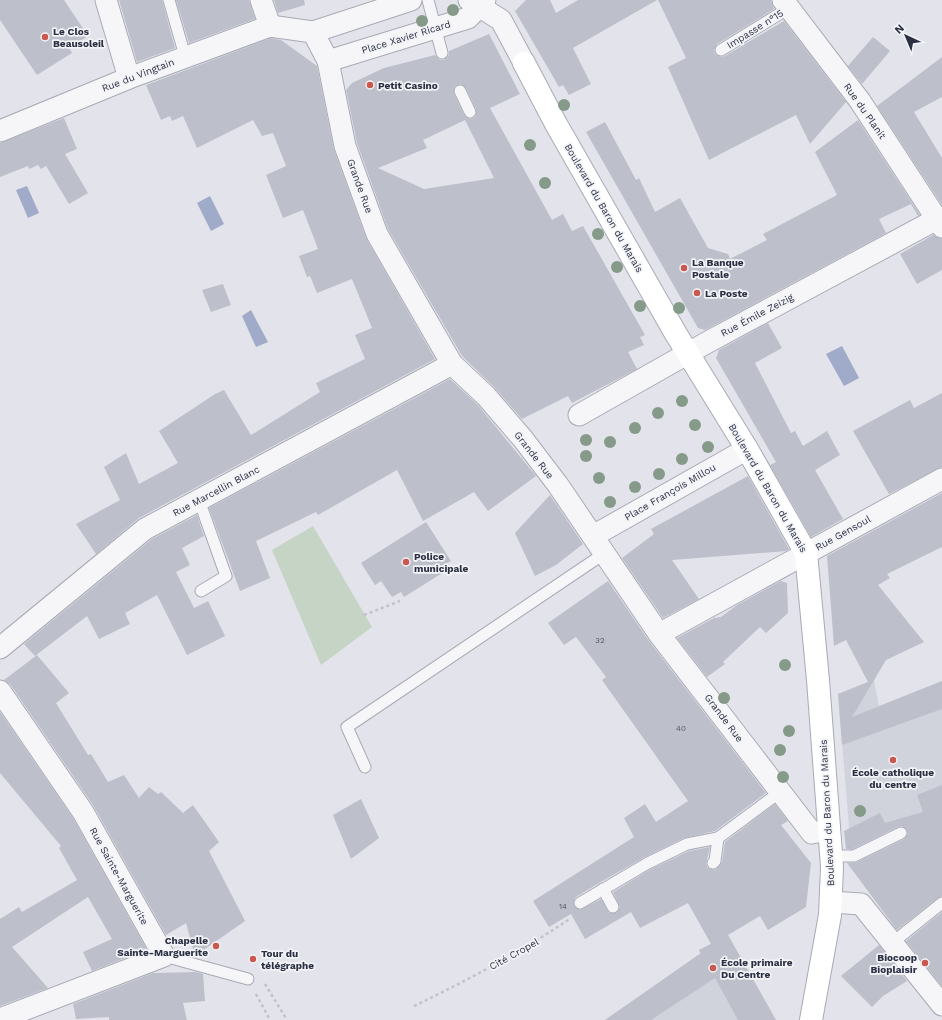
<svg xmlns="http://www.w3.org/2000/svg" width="942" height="1020" font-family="'Work Sans',sans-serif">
<rect width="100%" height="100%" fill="#e3e4eb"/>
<g fill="#d1d3dc">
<path d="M874,680L879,706L942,681V832L911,843L903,824L851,851L838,694Z"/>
<path d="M728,935L776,1020H605L700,954L699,950Z"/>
</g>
<path fill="#c5d4c4" d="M313,526L372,627L321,665L272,550Z"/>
<g fill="#a0aac9">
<path d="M27,186L39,213L28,218L16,190Z"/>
<path d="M210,196L224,224L211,231L197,203Z"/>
<path d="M251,310L268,342L256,347L242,316Z"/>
<path d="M842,346L859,378L844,386L826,354Z"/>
</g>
<g fill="#bdbfca" fill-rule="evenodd">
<path d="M0,0H64L88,36L69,48L72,53L37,75L0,20Z"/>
<path d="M119,0H162L175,48L137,62Z"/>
<path d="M176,0H249L255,19L189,43Z"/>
<path d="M274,0H304L305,5L278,13Z"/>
<path d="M526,0H550L556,13L578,0H657L573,48L591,84L569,95L563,85L559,87L515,11Z"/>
<path d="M658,0H771L774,9L717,44L714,50L715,54L721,57L725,56L784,21L846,102L810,144L796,115L709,160L668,67L686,58Z"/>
<path d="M489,34L520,94L490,108L552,220L563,214L572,231L583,226L645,335L640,337L644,345L628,352L637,369L572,403L568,396L522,419L495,388L462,356L388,229L357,143L346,90L352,83L384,68L435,55L440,60H444L449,55V51ZM461,84L466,88L476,109V116L473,118L469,119L464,115L454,94V87ZM465,120L494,178L424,189L378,168L427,148L423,140Z"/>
<path d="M873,37L890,51L862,84L848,66Z"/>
<path d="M271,38L281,40L317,66L334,150L366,238L435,359L139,518L96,554L76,524L120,500L104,467L126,453L139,484L178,463L159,431L215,394L224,390L251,435L320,392L316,383L365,359L355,335L372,328L352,279L317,293L310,276L307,277L299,256L318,249L303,210L283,218L266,175L286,166L273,133L262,136L253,120L197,148L183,116L172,121L170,116L161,120L146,85Z"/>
<path d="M942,57V97L914,112L942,158V205L877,106Z"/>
<path d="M64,118L77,149L65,154L88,193L69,204L46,166L41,169L38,165L29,169L28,166L0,177V143Z"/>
<path d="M858,120L920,215L918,216L911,204L879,219L886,233L705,330L698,328L586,132L605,122L636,180L639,178L655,212L680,198L708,248L728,254L730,259L767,240L763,234L837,195L815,152Z"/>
<path d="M933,235L942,239V270L917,284L900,254Z"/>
<path d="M223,284L231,305L211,312L202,290Z"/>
<path d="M768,323L782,348L755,363L791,433L795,431L803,446L827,431L840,455L815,470L843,519L811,537L770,465L776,462L716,358L719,350Z"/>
<path d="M450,379L477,404L536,476L488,511L474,492L423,521L397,470L318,515L316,512L256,541L270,578L240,591L209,508Z"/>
<path d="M942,393V467L889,494L853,431L910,400L914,408Z"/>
<path d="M748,476L789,549L786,551L672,560L699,599L663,618L622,558L654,534L651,529Z"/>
<path d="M942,493V547L887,574L890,578L878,585L924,642L886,660L852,717L942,681V709L842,745L838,694L868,682L846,640L834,646L827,556Z"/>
<path d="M550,495L583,544L556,565L535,576L515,533Z"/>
<path d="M197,515L204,536L182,548L190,565L176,572L194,608L208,601L225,636L187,655L157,595L125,613L130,624L99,639L87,616L35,656L24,644L152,539Z"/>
<path d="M426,522L451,561L440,567L444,572L404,597L401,592L392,597L381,581L375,585L361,563Z"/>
<path d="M608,581L649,641L766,793L715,831L684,838L645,857L599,883L576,897L574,900V906L580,910L601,899L609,913H616L620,907L613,892L651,869L689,851L710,847L706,864L708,868L715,870L722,862L725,842L775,804L788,821L781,825L811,863L806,907L768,930L760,916L728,935L776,1020H738L715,978L651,1020H605L701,953L699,950L711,944L688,903L640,928L631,912L585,939L571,914L549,927L533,901L634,837L624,818L645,804L656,822L688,801L602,680L606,677L576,637L564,645L548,623Z"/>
<path d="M781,581L787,583L788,613L766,633L760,627L723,662L725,664L707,677L677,638L714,618L721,617L737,605Z"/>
<path d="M37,655L69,693L56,703L88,755L91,754L108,782L124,775L139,798L149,787L158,794L161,792L183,813L193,805L219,842L209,851L245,921L195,956L186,923L166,935L93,805L10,684L4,680Z"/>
<path d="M0,712L73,818L146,948L138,953L92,971L83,952L112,939L88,897L12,947L48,988L0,1006V919L19,907L22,912L77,880L59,848L61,846L0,773Z"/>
<path d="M942,785V896L938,898L897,930L847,863L857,862L904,839L908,834L907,830L902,826L898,827L852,849H846L844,831L880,813L885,823L923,812L917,795Z"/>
<path d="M361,799L379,838L351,859L333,815Z"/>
<path d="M942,912V986L906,941Z"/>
<path d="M879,945L907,981L883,996L872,1007L841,976Z"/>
<path d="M196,972L203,974L205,1001L183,1003L187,1020H109V1017L76,1019L73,1004L153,973Z"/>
</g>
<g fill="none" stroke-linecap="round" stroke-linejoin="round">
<defs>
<g id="lane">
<path d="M169,0L185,56"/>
<path d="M428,0L442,53"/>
<path d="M721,50L789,8"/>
<path d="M460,91L470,112"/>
<path d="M199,500L226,576L201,591"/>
<path d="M365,767L347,727L605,553"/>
<path d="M831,856H854L901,833"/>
<path d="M713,863L715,861L718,838L780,792"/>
<path d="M603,889L613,907"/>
<path d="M580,903L648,863L687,844L718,838"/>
<path d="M892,943L942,903"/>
<path d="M164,956L248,979"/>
</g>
<g id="street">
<path d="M106,0L129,78"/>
<path d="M261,0L270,26"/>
<path d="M469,0L501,20L524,63"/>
<path d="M783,0L860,101L942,227"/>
<path d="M313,32L328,61L345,146L377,234L452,364L486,396L523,439L558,485L659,634L812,833L829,830"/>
<path d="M328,61L468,18L485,0"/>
<path d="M0,131L129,78L270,26L313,32L411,0"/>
<path d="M579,415L708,342L937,219"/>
<path d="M593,536L747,449"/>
<path d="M659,634L942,479"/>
<path d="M0,648L145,529L452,364"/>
<path d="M0,691L83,812L164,956L0,1019"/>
<path d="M831,902L861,904L942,1005"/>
</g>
<path id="secondary" d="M524,63L556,124L676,334L747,449L806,553L818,680L832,867L830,915L811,1020"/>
</defs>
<use href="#lane" stroke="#a8aab5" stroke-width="13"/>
<use href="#street" stroke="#a8aab5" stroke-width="23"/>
<use href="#secondary" stroke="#a8aab5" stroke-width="24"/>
<g stroke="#c1c2c9" stroke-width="2.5" stroke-dasharray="3 3" stroke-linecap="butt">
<path d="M364,615L400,601"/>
<path d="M265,984L287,1020"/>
<path d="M256,994L270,1020"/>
<path d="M414,1006C468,980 521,952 571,918"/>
</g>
<use href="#lane" stroke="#f6f6f9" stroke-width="11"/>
<use href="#street" stroke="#f6f6f9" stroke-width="21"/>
<use href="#secondary" stroke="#fff" stroke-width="22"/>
</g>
<g fill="#869a8a">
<circle cx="453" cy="10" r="6"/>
<circle cx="422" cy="21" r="6"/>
<circle cx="564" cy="105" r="6"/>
<circle cx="530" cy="145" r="6"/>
<circle cx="545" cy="183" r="6"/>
<circle cx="598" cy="234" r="6"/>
<circle cx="617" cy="267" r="6"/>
<circle cx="640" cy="306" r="6"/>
<circle cx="679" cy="308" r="6"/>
<circle cx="682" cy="401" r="6"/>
<circle cx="658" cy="413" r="6"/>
<circle cx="695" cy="425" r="6"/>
<circle cx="635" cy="428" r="6"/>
<circle cx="586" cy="440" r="6"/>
<circle cx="610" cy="442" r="6"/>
<circle cx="708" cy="447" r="6"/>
<circle cx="586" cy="456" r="6"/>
<circle cx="682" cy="459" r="6"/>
<circle cx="659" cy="474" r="6"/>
<circle cx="599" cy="478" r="6"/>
<circle cx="635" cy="487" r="6"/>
<circle cx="610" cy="502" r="6"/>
<circle cx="785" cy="665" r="6"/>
<circle cx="724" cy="698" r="6"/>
<circle cx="789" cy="731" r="6"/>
<circle cx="780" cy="750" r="6"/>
<circle cx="783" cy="777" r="6"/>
<circle cx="860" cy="811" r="6"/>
</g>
<g fill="#c9584f" stroke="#f3f4f8" stroke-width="1.5">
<circle cx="45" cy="37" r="4"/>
<circle cx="370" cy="85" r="4"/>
<circle cx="684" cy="268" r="4"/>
<circle cx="697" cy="293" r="4"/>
<circle cx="406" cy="562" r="4"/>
<circle cx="893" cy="760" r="4"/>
<circle cx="216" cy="946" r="4"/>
<circle cx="253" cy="959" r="4"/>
<circle cx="925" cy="963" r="4"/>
<circle cx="713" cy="968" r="4"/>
</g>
<g text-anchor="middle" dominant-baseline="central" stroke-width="3.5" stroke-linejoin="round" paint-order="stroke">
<g font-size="8" fill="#505364">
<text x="600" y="640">32</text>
<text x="681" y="728">40</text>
<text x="563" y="906">14</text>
</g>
<g font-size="10" fill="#2b2f42" stroke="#f3f4f8">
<text transform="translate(755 29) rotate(-32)">Impasse n°15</text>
<text transform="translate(406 37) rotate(-17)">Place Xavier Ricard</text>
<text transform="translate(138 75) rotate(-21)">Rue du Vingtain</text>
<text transform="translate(865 111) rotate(55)">Rue du Planit</text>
<text transform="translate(360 186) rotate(70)">Grande Rue</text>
<text transform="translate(604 208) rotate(60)">Boulevard du Baron du Marais</text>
<text transform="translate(757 315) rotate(-28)">Rue Émile Zeizig</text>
<text transform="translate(534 455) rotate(52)">Grande Rue</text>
<text transform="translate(768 488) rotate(60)">Boulevard du Baron du Marais</text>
<text transform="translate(216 491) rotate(-28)">Rue Marcellin Blanc</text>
<text transform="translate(670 492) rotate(-30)">Place François Millou</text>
<text transform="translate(843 533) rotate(-29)">Rue Gensoul</text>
<text transform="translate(724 718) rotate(53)">Grande Rue</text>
<text transform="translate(827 813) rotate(-93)">Boulevard du Baron du Marais</text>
<text transform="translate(119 876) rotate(61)">Rue Sainte-Marguerite</text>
<text transform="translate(514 954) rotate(-29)">Cité Cropel</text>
</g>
<g font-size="10" font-weight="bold" fill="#2b2f42" stroke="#f3f4f8" text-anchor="start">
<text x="53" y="31">Le Clos<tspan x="53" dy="12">Beausoleil</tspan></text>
<text x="378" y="85">Petit Casino</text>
<text x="692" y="262">La Banque<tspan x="692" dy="12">Postale</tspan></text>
<text x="705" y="293">La Poste</text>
<text x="414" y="556">Police<tspan x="414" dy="12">municipale</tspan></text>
<text x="893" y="772" text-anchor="middle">École catholique<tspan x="893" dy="12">du centre</tspan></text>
<text x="208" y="940" text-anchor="end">Chapelle<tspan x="208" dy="12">Sainte-Marguerite</tspan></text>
<text x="261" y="953">Tour du<tspan x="261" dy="12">télégraphe</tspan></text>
<text x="917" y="957" text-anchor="end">Biocoop<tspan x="917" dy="12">Bioplaisir</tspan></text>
<text x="721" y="962">École primaire<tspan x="721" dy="12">Du Centre</tspan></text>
</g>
</g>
<g transform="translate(906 36) rotate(316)" stroke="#f3f4f8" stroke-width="3" paint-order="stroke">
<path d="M0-3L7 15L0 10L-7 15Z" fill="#2b2f42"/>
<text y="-6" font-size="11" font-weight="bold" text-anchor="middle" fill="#2b2f42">N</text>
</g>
</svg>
